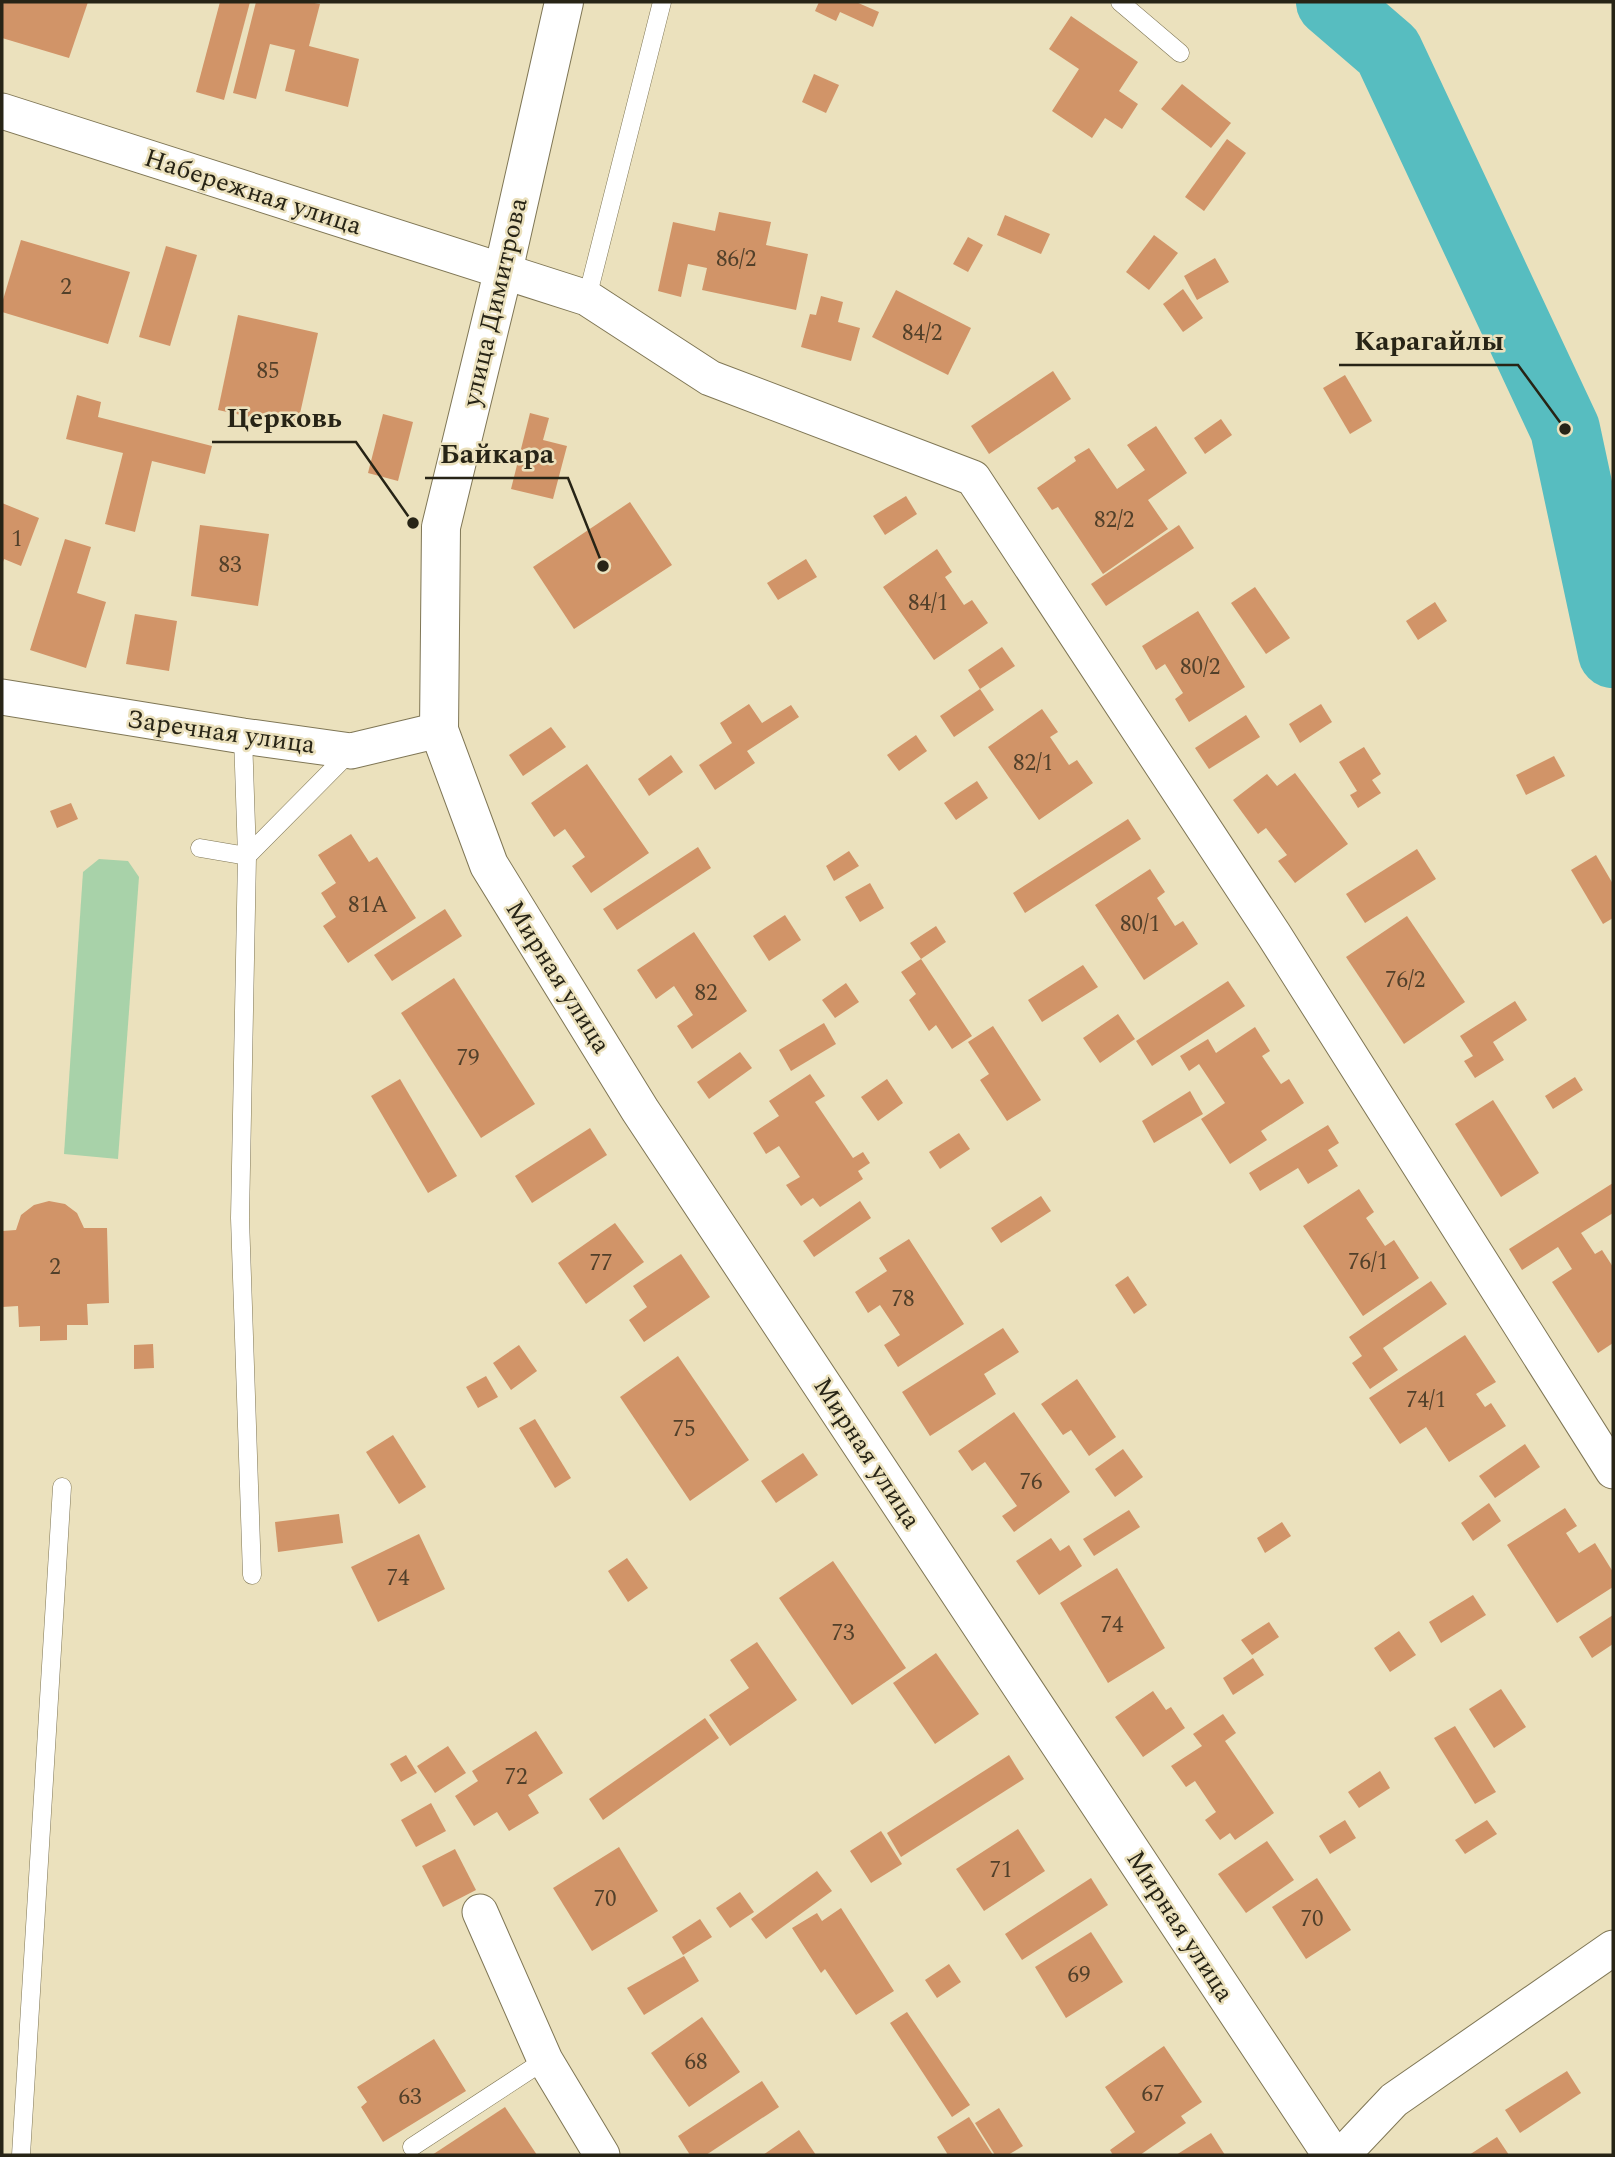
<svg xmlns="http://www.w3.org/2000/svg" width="1615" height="2157" font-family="Spectral,serif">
<rect width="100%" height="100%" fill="#ebe1bd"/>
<path fill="#a8d2a9" d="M99,859L128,861L139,877L118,1159L64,1154L83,872Z"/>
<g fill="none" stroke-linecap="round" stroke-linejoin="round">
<path stroke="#57bdc0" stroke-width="70" d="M1331,2L1388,51L1565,429L1613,653"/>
</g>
<g fill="#d19468">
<path d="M2,2H88L69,58L2,38Z"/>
<path d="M220,2H250L224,100L196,92Z"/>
<path d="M256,2H309L320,4L309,46L359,59L348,107L285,91L295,50L270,44L256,99L233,93Z"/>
<path d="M819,2H856L879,12L873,27L840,12L836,21L815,11Z"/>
<path d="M1071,16L1138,62L1119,91L1138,104L1122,129L1105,118L1092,138L1052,111L1079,69L1049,49Z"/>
<path d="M814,74L839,85L826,113L802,102Z"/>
<path d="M1182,84L1231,123L1211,148L1161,109Z"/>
<path d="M1227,139L1246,153L1204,211L1185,197Z"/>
<path d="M719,212L771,222L766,245L808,254L796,310L702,290L707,268L688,264L681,297L658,291L673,222L715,231Z"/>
<path d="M1005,215L1050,234L1041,254L997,235Z"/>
<path d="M1154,235L1178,253L1149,290L1126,272Z"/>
<path d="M968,237L983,245L968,272L953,264Z"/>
<path d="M21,240L130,272L108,344L2,312V303Z"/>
<path d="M166,246L197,255L170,346L139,337Z"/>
<path d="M1215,258L1229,282L1197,300L1184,276Z"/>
<path d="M1183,289L1203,318L1183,332L1163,304Z"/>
<path d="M896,290L971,328L948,375L872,337Z"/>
<path d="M821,296L843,302L838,322L860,328L851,361L801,347L810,314L816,315Z"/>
<path d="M238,315L318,333L297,427L218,410Z"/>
<path d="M1053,371L1071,399L989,454L971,426Z"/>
<path d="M1345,375L1372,421L1350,434L1323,388Z"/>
<path d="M77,395L101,402L98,417L212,446L205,474L152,461L135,532L105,524L123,453L66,439Z"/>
<path d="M530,413L549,418L543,440L567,446L553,499L511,489Z"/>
<path d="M383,414L413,422L398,481L368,473Z"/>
<path d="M1221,419L1232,435L1205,454L1194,438Z"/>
<path d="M1156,426L1187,473L1148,500L1168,529L1103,574L1058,507L1052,510L1037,488L1076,461L1074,457L1089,448L1117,489L1145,470L1127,445Z"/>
<path d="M906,496L917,514L885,535L873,516Z"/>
<path d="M630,502L672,565L574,629L533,567Z"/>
<path d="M2,503L39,518L21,566L4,559L2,565Z"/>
<path d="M200,525L269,534L258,606L191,596Z"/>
<path d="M1179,525L1194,548L1106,606L1091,584Z"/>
<path d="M65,539L91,547L77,593L106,602L86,668L30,650Z"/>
<path d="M937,549L952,572L945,577L964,605L972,600L988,623L934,660L883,587Z"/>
<path d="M806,559L817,577L778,600L767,583Z"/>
<path d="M1255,587L1290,638L1266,654L1231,603Z"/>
<path d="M1435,602L1447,621L1418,640L1406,621Z"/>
<path d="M1198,611L1245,687L1189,722L1175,699L1183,693L1165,664L1156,670L1142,646Z"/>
<path d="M135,614L177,621L169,671L126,664Z"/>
<path d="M1002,647L1015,666L980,689L968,670Z"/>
<path d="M980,689L994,710L954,737L940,716Z"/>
<path d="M749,704L762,723L791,705L799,717L747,751L755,763L715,790L699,765L732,743L720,723Z"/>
<path d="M1321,704L1332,722L1300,743L1289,724Z"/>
<path d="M1042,709L1058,732L1050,737L1069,765L1077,760L1093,783L1039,820L988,747Z"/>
<path d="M1246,715L1260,737L1209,769L1195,748Z"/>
<path d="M551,727L566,747L523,776L509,755Z"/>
<path d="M916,735L927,751L899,771L887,755Z"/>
<path d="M1364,747L1381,774L1372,780L1381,793L1358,808L1350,795L1357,791L1339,762Z"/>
<path d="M671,755L683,772L649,796L638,779Z"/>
<path d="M1554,756L1565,776L1526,795L1516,775Z"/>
<path d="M587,764L649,853L591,893L572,866L585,857L565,829L554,837L531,803Z"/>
<path d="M1295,773L1348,844L1295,883L1278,861L1287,855L1266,828L1258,834L1233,800L1267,774L1277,786Z"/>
<path d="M977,781L988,798L956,820L944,803Z"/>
<path d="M71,803L78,819L57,828L50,811Z"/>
<path d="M1128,819L1141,839L1025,913L1013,893Z"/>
<path d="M351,834L369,862L377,857L416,918L348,963L323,926L336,917L321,893L336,883L318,855Z"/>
<path d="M698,847L711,868L617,930L603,909Z"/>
<path d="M1417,849L1436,879L1365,923L1346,894Z"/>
<path d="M849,851L859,866L834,881L826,866Z"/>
<path d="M1596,855L1613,884V918L1603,924L1571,870Z"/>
<path d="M1150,869L1165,892L1157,898L1175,926L1183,921L1198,944L1144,980L1095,905Z"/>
<path d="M870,883L884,908L860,922L845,897Z"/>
<path d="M445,909L462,936L392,981L374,955Z"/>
<path d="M785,915L801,940L769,961L753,936Z"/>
<path d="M1407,916L1465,1002L1404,1044L1346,957Z"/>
<path d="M936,926L946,942L921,959L910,943Z"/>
<path d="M694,932L747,1011L692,1049L677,1026L693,1015L674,986L656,999L637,970Z"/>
<path d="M921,959L972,1036L952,1049L936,1025L929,1031L909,1000L916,994L901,972Z"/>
<path d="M1083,965L1098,987L1042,1022L1028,1000Z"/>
<path d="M454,978L535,1104L481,1138L401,1013Z"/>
<path d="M1228,981L1245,1006L1152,1066L1136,1041Z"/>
<path d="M846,983L859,1002L835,1018L822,1000Z"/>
<path d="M1515,1001L1527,1020L1493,1042L1504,1060L1475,1078L1464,1061L1473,1056L1460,1036Z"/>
<path d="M1118,1014L1135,1039L1100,1063L1083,1038Z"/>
<path d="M824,1023L836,1044L791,1071L779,1050Z"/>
<path d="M993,1026L1041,1100L1007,1121L980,1080L989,1074L968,1042Z"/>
<path d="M1255,1027L1270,1051L1262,1056L1281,1084L1289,1079L1304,1103L1261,1131L1267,1140L1230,1164L1201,1119L1225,1103L1199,1064L1189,1071L1180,1056L1208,1039L1216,1053Z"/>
<path d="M740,1052L752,1068L709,1099L697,1082Z"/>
<path d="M810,1074L825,1096L815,1102L853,1158L863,1152L870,1163L858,1171L863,1179L820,1207L813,1198L801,1206L786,1185L800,1177L779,1146L766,1154L753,1133L779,1116L769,1101Z"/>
<path d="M1575,1077L1583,1090L1553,1109L1545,1096Z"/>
<path d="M400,1079L457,1176L428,1193L371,1096Z"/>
<path d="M887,1079L903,1103L878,1121L861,1097Z"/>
<path d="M1190,1091L1203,1114L1154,1143L1142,1121Z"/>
<path d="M1493,1100L1539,1173L1501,1197L1455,1124Z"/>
<path d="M1328,1125L1339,1143L1328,1150L1338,1166L1308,1184L1298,1168L1260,1191L1249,1173Z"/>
<path d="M590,1128L607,1155L532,1203L515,1176Z"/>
<path d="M959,1133L970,1149L940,1169L929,1152Z"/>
<path d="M1613,1183V1213L1581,1233L1595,1254L1602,1250L1613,1267V1343L1598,1353L1552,1282L1572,1269L1558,1247L1522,1270L1509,1249Z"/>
<path d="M1359,1189L1374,1212L1366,1218L1385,1246L1394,1240L1419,1278L1363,1316L1303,1226Z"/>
<path d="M1041,1196L1051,1211L1001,1243L991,1228Z"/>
<path d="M49,1201L65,1204L77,1213L84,1228H107L109,1303L87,1304L88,1325H67V1340L40,1341V1326L19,1327L18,1306L2,1307V1231L16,1230L21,1215L34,1205Z"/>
<path d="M860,1201L871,1218L814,1257L803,1241Z"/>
<path d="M615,1223L644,1262L586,1304L558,1263Z"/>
<path d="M909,1239L964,1324L898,1367L884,1345L900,1335L880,1305L868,1313L855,1292L887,1271L879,1258Z"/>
<path d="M681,1254L710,1297L644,1342L629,1320L647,1307L633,1286Z"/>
<path d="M1128,1276L1147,1305L1134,1314L1115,1285Z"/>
<path d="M1431,1281L1447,1304L1383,1348L1398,1370L1370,1389L1352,1363L1362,1356L1349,1337Z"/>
<path d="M1003,1328L1019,1352L984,1374L996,1394L930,1436L902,1392Z"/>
<path d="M1465,1335L1496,1382L1476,1394L1485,1407L1491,1403L1506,1426L1449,1462L1426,1427L1400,1444L1369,1398Z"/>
<path d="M153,1344L154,1368L134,1369V1345Z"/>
<path d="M519,1345L537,1371L511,1390L493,1363Z"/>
<path d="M678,1356L749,1460L690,1501L620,1397Z"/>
<path d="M486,1376L498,1397L478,1408L466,1387Z"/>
<path d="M1077,1379L1116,1437L1089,1456L1071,1430L1063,1435L1041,1404Z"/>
<path d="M1014,1412L1070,1492L1014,1532L1002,1516L1017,1506L985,1462L972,1471L958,1451Z"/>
<path d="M535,1419L571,1478L555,1488L519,1428Z"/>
<path d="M393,1435L426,1487L399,1504L366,1452Z"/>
<path d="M1525,1444L1540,1467L1495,1498L1479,1476Z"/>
<path d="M1123,1449L1143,1477L1115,1497L1095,1469Z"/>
<path d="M803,1453L818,1475L776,1503L761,1481Z"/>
<path d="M1489,1503L1501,1521L1473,1541L1461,1523Z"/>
<path d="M1565,1508L1577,1526L1566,1533L1579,1553L1595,1543L1613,1572V1587L1557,1623L1507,1545Z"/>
<path d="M1129,1510L1140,1527L1094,1556L1083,1539Z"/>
<path d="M339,1514L343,1543L278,1552L275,1522Z"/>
<path d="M1282,1522L1291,1536L1265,1553L1257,1538Z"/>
<path d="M419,1534L445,1589L378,1622L351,1567Z"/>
<path d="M1051,1538L1060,1551L1069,1545L1082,1566L1039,1595L1016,1561Z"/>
<path d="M627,1558L648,1588L628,1602L608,1571Z"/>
<path d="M833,1561L906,1668L852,1705L779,1598Z"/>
<path d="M1117,1568L1165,1648L1108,1683L1060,1603Z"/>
<path d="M1473,1595L1486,1615L1441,1643L1429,1622Z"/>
<path d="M1613,1615V1644L1592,1658L1579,1637Z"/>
<path d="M1269,1622L1279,1637L1252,1655L1241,1640Z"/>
<path d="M1399,1631L1416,1655L1390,1672L1374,1648Z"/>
<path d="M757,1642L797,1700L730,1746L709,1715L749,1688L730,1660Z"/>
<path d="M936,1653L979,1714L935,1744L893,1683Z"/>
<path d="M1253,1658L1264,1675L1233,1695L1223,1678Z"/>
<path d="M1501,1689L1526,1727L1494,1748L1469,1709Z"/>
<path d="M1153,1691L1166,1710L1171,1707L1185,1728L1143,1757L1115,1717Z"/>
<path d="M1223,1714L1236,1733L1225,1741L1274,1813L1235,1840L1230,1833L1220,1840L1205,1820L1216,1812L1195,1781L1186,1787L1171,1766L1202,1746L1193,1734Z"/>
<path d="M705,1718L719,1738L603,1820L589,1799Z"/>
<path d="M1455,1726L1496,1792L1475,1804L1434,1738Z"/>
<path d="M536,1731L563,1773L528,1795L539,1813L509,1831L497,1812L474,1826L455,1796L478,1781L472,1771Z"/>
<path d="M448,1746L466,1773L435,1793L417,1766Z"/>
<path d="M406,1755L417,1773L401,1782L390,1764Z"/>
<path d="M1009,1755L1024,1779L901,1857L887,1833Z"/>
<path d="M1380,1771L1390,1788L1359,1808L1348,1792Z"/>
<path d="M431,1803L446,1831L416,1847L401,1820Z"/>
<path d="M1345,1820L1356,1838L1330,1854L1319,1836Z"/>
<path d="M1487,1820L1497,1834L1465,1854L1455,1840Z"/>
<path d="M1018,1829L1045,1871L984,1911L956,1869Z"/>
<path d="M881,1831L902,1864L871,1883L850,1851Z"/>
<path d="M1267,1841L1294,1880L1246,1913L1218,1874Z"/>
<path d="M619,1847L658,1911L592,1951L553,1888Z"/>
<path d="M455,1849L476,1890L443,1907L422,1866Z"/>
<path d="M817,1871L832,1891L766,1939L751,1919Z"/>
<path d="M1091,1878L1108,1905L1022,1960L1005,1934Z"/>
<path d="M1317,1878L1351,1930L1306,1959L1272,1907Z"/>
<path d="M740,1892L754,1912L730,1928L716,1908Z"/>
<path d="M841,1908L894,1991L856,2015L825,1969L821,1973L792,1928L817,1913L822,1921Z"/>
<path d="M700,1919L712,1937L683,1955L672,1937Z"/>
<path d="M1091,1932L1123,1982L1066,2018L1035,1967Z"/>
<path d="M684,1956L699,1981L644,2015L627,1988Z"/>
<path d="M949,1964L961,1982L937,1998L925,1980Z"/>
<path d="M907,2012L970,2105L952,2117L890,2023Z"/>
<path d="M702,2017L740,2072L689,2107L651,2053Z"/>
<path d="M434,2039L466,2091L383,2142L361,2107L367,2102L357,2087Z"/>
<path d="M1164,2046L1202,2102L1181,2116L1186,2123L1140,2155H1113L1110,2150L1135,2132L1105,2087Z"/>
<path d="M1567,2071L1581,2093L1520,2133L1505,2110Z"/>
<path d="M762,2081L779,2107L706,2155H690L678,2136Z"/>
<path d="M505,2107L537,2155H432Z"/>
<path d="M999,2108L1023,2146L1008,2155H995L975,2123Z"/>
<path d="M969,2117L993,2155H948L937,2137Z"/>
<path d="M799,2130L816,2155H763Z"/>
<path d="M1211,2133L1225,2155H1176Z"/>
<path d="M1497,2137L1509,2155H1469Z"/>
</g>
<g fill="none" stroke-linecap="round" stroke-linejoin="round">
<defs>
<g id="lane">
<path d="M1120,2L1180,53"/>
<path d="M587,298L662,2"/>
<path d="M243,736L247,856L240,1218L252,1575"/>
<path d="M200,848L247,856L351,751"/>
<path d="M412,2147L545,2060"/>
<path d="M21,2155L62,1487"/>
</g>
<g id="street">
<path d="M2,111L587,298L710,378L973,478L1274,935L1613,1471"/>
<path d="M2,697L243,736L351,751L439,730"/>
<path d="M480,1912L545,2060L602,2155"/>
<path d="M1342,2155L1394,2100L1613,1948"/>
</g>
<path id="secondary" d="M564,2L503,272L441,527L439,730L489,865L640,1110L1332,2155"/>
</defs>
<use href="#lane" stroke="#7f7655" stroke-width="19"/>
<use href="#street" stroke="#7f7655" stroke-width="37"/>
<use href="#secondary" stroke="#7f7655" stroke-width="40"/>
<use href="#lane" stroke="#fff" stroke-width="18"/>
<use href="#street" stroke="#fff" stroke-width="35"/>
<use href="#secondary" stroke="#fff" stroke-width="38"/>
</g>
<g text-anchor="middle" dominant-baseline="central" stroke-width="5" stroke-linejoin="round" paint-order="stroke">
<g font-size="23" fill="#52402a">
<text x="736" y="259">86/2</text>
<text x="66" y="287">2</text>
<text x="922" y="333">84/2</text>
<text x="268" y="371">85</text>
<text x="1114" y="520">82/2</text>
<text x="17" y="539">1</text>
<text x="230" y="565">83</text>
<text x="928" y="603">84/1</text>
<text x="1200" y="667">80/2</text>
<text x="1033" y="763">82/1</text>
<text x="368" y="905">81А</text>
<text x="1140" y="924">80/1</text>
<text x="1405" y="980">76/2</text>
<text x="706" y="993">82</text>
<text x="468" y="1058">79</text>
<text x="1368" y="1262">76/1</text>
<text x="601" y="1263">77</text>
<text x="55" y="1267">2</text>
<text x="903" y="1299">78</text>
<text x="1426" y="1400">74/1</text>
<text x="684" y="1429">75</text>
<text x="1031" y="1482">76</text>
<text x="398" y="1578">74</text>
<text x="1112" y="1625">74</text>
<text x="843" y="1633">73</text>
<text x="516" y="1777">72</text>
<text x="1001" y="1870">71</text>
<text x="605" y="1899">70</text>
<text x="1312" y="1919">70</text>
<text x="1079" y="1975">69</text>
<text x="696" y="2062">68</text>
<text x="1153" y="2094">67</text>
<text x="410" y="2097">63</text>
</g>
<g font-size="26" fill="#272416" stroke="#ebe1bd">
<text transform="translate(253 192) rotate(18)">Набережная улица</text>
<text transform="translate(495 302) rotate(-77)">улица Димитрова</text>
<text transform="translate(221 732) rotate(8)">Заречная улица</text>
<text transform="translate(558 977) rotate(58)">Мирная улица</text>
<text transform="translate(867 1453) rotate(57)">Мирная улица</text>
<text transform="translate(1180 1926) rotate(57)">Мирная улица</text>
</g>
</g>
<path fill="none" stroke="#272416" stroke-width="2.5" d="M1565 429L1518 365H1339M413 523L356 442H212M603 566L568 478H425"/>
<g fill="#272416" stroke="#ebe1bd" stroke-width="2.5">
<circle cx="1565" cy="429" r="7"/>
<circle cx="413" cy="523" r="7"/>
<circle cx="603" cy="566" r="7"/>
</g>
<g font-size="28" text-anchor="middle" font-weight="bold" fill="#272416" stroke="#ebe1bd" stroke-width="5" stroke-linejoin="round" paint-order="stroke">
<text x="1429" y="350">Карагайлы</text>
<text x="284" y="427">Церковь</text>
<text x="497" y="463">Байкара</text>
</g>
<rect width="1615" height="2157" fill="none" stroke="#272416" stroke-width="7"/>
</svg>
